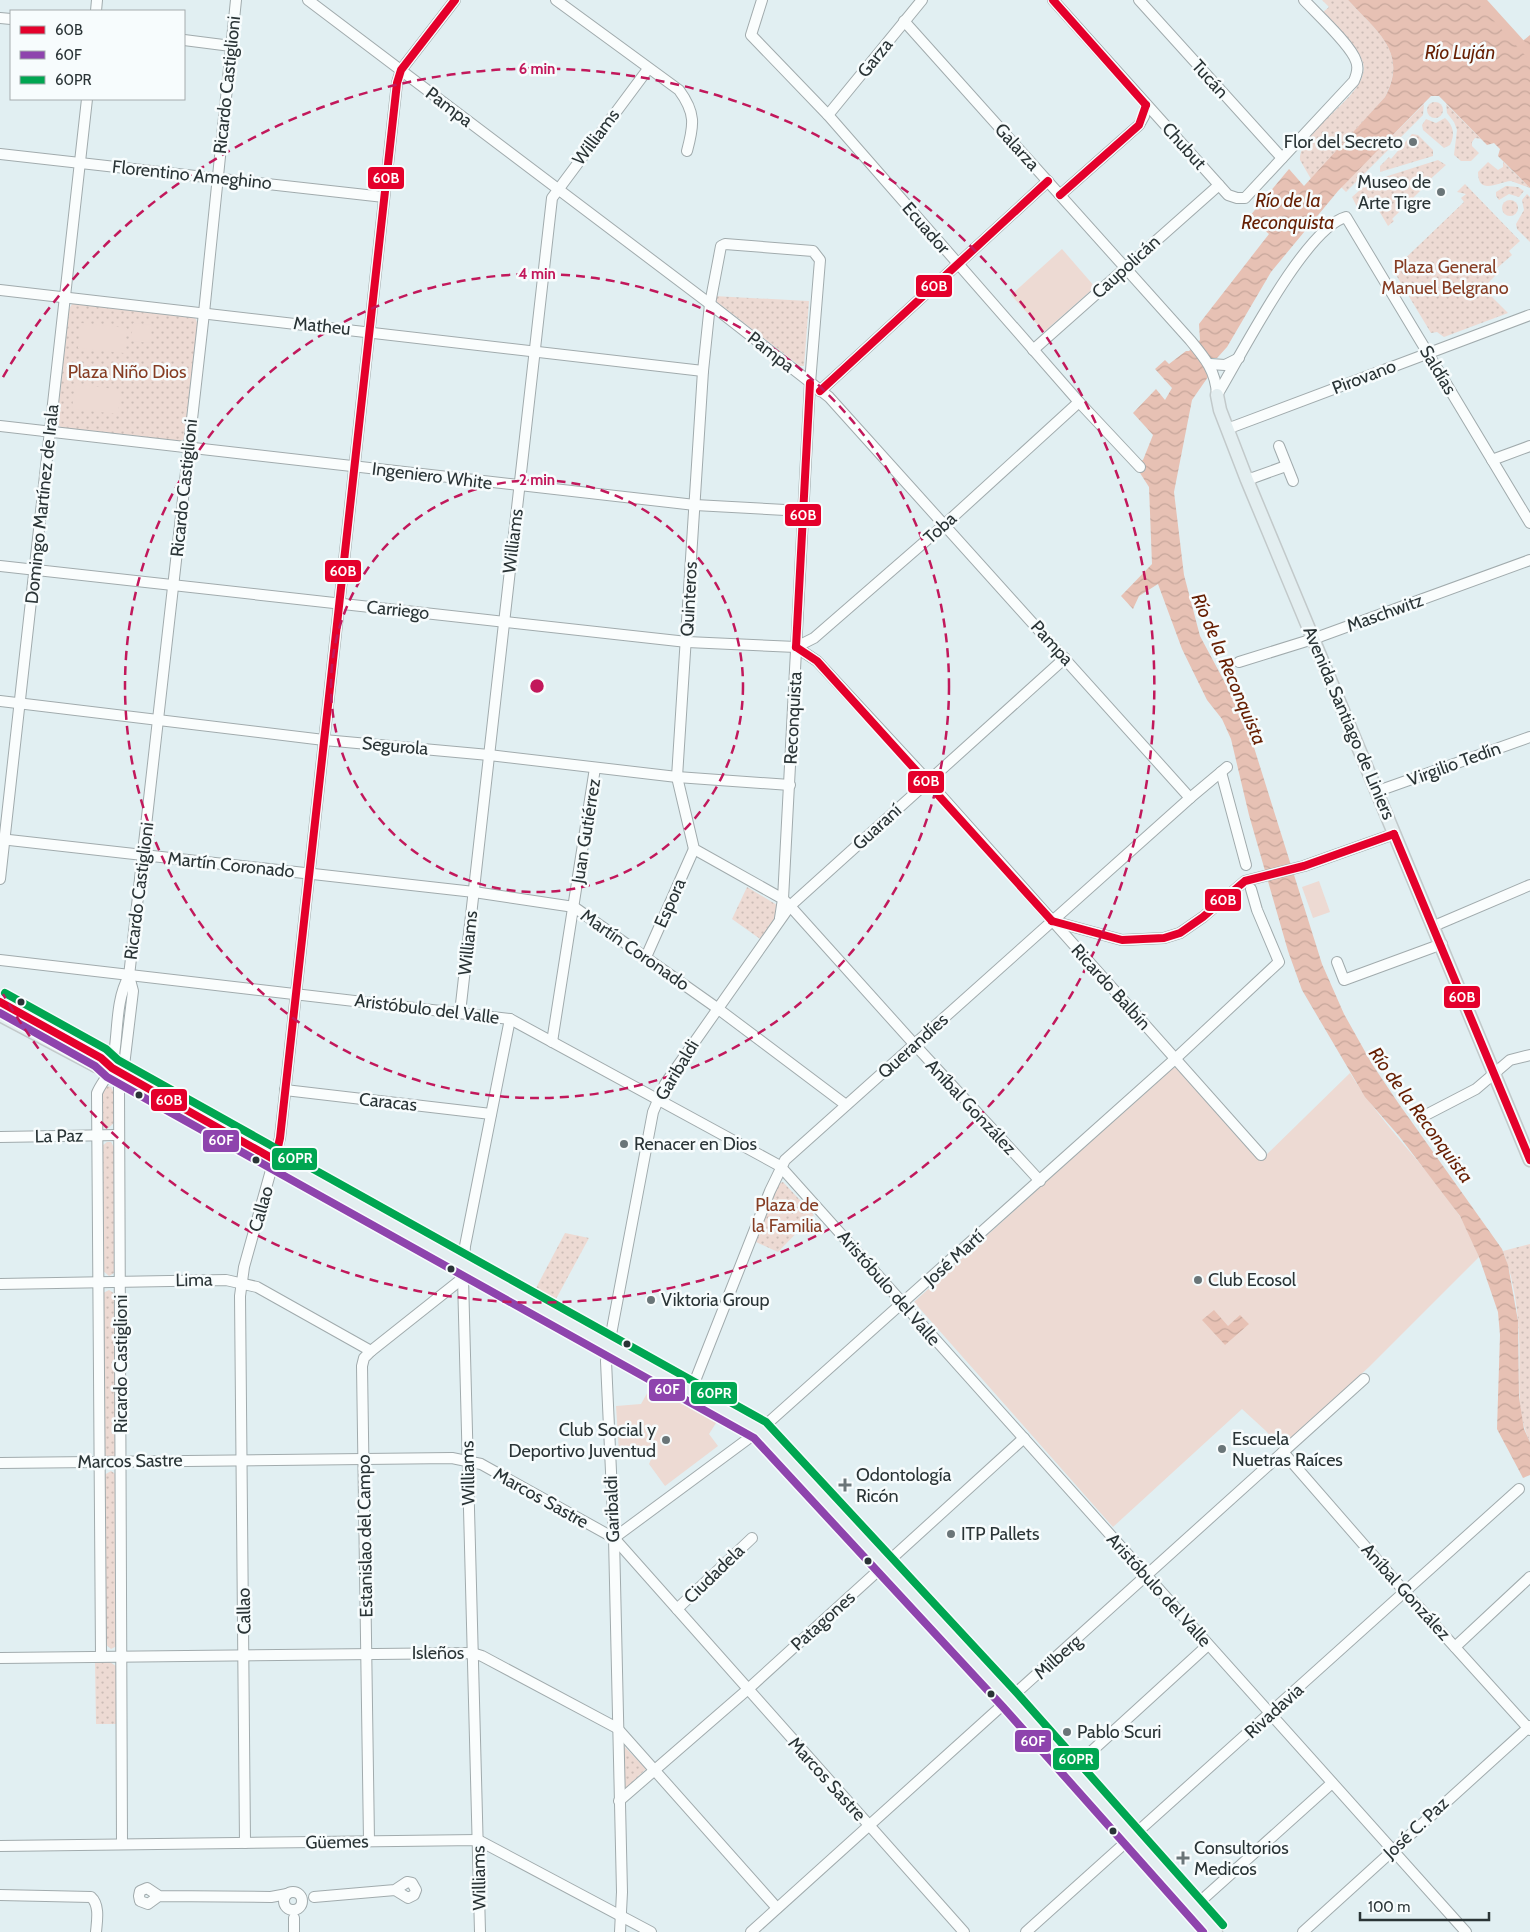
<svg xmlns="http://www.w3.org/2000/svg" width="1530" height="1932" font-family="Cabin,sans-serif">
<defs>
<pattern id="green-dots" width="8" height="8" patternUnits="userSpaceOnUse" patternTransform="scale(1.25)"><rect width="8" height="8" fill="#eddad3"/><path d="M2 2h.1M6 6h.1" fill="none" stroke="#cbbcb6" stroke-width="1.8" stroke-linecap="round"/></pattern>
<pattern id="water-waves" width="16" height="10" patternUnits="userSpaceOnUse" patternTransform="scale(1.25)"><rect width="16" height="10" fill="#e7c1b4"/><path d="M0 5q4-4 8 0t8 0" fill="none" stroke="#c6a69b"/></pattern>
</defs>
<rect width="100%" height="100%" fill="#e1eff2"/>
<g fill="url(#green-dots)">
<path d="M1322,0H1348C1376,31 1409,52 1385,97L1311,179L1300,160C1299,127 1376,93 1362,60C1355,43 1334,27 1322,13L1329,7Z"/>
<circle cx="1435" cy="110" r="8"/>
<path d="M1424,104L1423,115L1346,192L1341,187Z"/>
<path d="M1446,104L1481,139L1475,138L1472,142V146L1479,153L1471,161H1461L1454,155L1457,130L1454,122L1447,113Z"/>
<path d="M1445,118C1454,126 1455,135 1450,145L1444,148L1423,130L1422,125L1426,119L1436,123Z"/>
<path d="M1412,134L1418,135L1433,150V156L1380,172V166L1389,157L1391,159Z"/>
<path d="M1438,160L1446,165L1425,184L1426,185L1392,219L1394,221L1388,226L1372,199L1357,207L1352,197L1369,182Z"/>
<path d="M1488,162L1498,170L1503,167V162L1530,188L1511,181C1498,182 1478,196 1478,172Z"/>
<path d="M1465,184L1520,241L1509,251L1512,255L1496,269L1499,272L1483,288L1508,313L1444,337L1437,332L1431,333L1393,270L1464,202L1461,198L1466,194L1457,192Z"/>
<path d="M1506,186L1518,187L1524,191L1519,197L1509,194L1499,200L1496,196V192Z"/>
<path d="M1527,194L1530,197V242L1517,229L1516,224L1524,210L1522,200Z"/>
<circle cx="1510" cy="208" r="8"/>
<path d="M714,296L809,301L804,366H800L713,299Z"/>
<path d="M78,302L190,315L196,319L198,326L186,434L183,440L177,442L62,428L58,425L57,420L69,309L72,304Z"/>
<path d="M747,887L777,905L778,918L763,941L732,919Z"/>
<path d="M107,1086L111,1087L114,1093V1123L107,1129L101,1126L99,1093L103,1087Z"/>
<path d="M107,1142H111L115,1149V1268L114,1273L109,1276L102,1270V1146Z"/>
<path d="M783,1182L814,1215L778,1252L756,1242L778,1184Z"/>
<path d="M565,1233L589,1238L556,1299L536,1288Z"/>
<path d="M1530,1244V1442C1514,1409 1521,1373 1519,1337C1518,1308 1513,1277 1503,1251Z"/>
<path d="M109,1290L115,1294L117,1455L108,1459L104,1454L103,1293Z"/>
<path d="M111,1471L117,1475V1646L111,1649L104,1643V1475Z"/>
<path d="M95,1661H108L116,1666L117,1724H96Z"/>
<path d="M621,1743L646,1769L623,1791Z"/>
</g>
<g fill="#eddad3">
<path d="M1062,249L1095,287L1044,332L1011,295Z"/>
<path d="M81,323L127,328L124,353L78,348Z"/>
<path d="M133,323L152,325L150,343L131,341Z"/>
<path d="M75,384L121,390L118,414L72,409Z"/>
<path d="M1319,881L1330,912L1313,918L1302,887Z"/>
<path d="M1171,1068H1178L1260,1161L1350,1073C1381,1124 1426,1165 1459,1215C1467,1228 1473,1243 1479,1257L1369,1367L1281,1448L1266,1431L1242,1409L1113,1527L914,1302Z"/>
<path d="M653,1383L718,1420L709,1434L718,1446L665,1486L649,1464L655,1450L619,1453L616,1406L641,1404Z"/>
</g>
<g fill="url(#water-waves)">
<path d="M1348,0H1482L1488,12L1518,45L1530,35V188L1498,156L1500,149L1494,143L1487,145L1439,96H1431L1338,191L1271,272L1227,347L1217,358H1212L1205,369L1208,377L1192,400L1174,492L1184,575L1200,636L1246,722L1322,964L1344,1014L1372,1064L1399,1104L1502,1249L1508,1265L1518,1321L1519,1397L1524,1429L1530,1442V1475L1523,1478L1497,1429L1500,1335L1498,1312L1479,1257L1460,1216L1399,1136L1365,1097L1302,990L1288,951L1249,815L1231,739L1222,719L1207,700L1182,649L1158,584L1139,596L1133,609L1121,596L1152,564L1149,487L1140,473V461L1143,460L1153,435L1133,413L1156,389L1165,400L1172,388L1155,369L1165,360L1169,364L1186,351H1189L1200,340L1199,324L1269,234L1249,217L1289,169L1304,186L1385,97C1409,52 1376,31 1348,0Z"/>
<path d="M1214,1310L1228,1326L1240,1315L1249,1324L1225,1345L1202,1320Z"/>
</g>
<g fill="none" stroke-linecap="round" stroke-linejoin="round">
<path stroke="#e7c1b4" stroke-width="9" d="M1481,0L1530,54"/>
<defs>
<g id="minor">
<path d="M308,0L710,304L829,397L1190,798"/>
<path d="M556,0L679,90C696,113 694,125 687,151"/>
<path d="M762,0L751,35L828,115L1079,402L1140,467"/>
<path d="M1053,0L1228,195L1237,198H1245L1354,81C1357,74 1359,68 1356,61C1351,45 1317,14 1304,0"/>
<path d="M1139,0L1282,158"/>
<path d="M96,11L97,0"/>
<path d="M0,18L11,19"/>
<path d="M904,21L1190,340C1205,358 1216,371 1217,395"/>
<path d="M184,40L231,46"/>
<path d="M828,115L922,0"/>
<path d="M0,154L384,197"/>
<path d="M1060,195L1139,125L1144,116L1146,105"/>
<path d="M0,290L703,371"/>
<path d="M1033,350L1219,185"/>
<path d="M1210,364L1225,365L1239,358"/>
<path d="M820,391L1048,181"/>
<path d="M1217,395C1240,357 1305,228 1346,217L1530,523"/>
<path d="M0,426L695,505L804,511"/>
<path d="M1227,429L1530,315"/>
<path d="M1279,446L1293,481"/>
<path d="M1492,460L1530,446"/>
<path d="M1247,480L1286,466"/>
<path d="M0,566L687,642L796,647L814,638L944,525L1079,402"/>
<path d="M796,647L817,661L928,781L1261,1155"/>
<path d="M1239,662L1313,639L1530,560"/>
<path d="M0,701L324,740L489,755L677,777L790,785"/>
<path d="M1221,772L1246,865"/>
<path d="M1378,791L1530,737"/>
<path d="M0,839L474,892L574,907L717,1008L846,1105"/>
<path d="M0,879L87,99"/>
<path d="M780,918L783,899L810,383L820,260L813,251L725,244L721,246L710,304L703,371L677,777L694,849L783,899L790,906L915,1045L1040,1181"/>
<path d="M1052,921L1122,940L1164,938L1180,933L1203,917L1245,881L1304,866L1394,834"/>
<path d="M1434,926L1530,885"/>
<path d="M646,957L694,849"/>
<path d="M0,960L510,1019L780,1166L1466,1932"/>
<path d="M1337,962L1344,980L1442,944"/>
<path d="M460,1013L552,198L648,69"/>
<path d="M552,1042L595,768"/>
<path d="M285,1090L491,1114"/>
<path d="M1420,1118L1476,1089L1510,1060L1530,1055"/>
<path d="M0,1137L118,1135"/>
<path d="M0,1284L226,1280L257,1287L371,1351"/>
<path d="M691,1391L770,1191L785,1160L1190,798L1227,767"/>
<path d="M1283,1452L1405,1592L1530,1730"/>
<path d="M0,1463L452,1458L481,1464L614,1538L964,1932"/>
<path d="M614,1538L760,1430L1175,1059L1279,962L1257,910L1251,889"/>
<path d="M677,1609L752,1538"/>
<path d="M1455,1647L1530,1577"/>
<path d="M101,1656L97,1093C101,1083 110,1074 112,1066C119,1036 114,1003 129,976"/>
<path d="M0,1658L472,1653L482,1656L617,1728L777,1908"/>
<path d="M1071,1770L1208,1645"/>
<path d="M619,1801L747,1690L1024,1438"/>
<path d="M369,1841L362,1366L364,1358L371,1351L463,1278"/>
<path d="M245,1843L240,1296L244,1267L280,1138L397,83L401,70L455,0"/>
<path d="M122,1844L119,1086L123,1074L133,991L129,976L204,313L236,0"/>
<path d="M0,1846L478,1840L651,1932"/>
<circle cx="293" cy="1901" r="9"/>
<path d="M0,1895L91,1897C100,1905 97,1921 96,1932"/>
<path d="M159,1896L148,1904L140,1901L139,1896L140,1891L147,1888L159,1896L271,1897L287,1894"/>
<path d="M314,1897L395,1890L407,1882L412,1883L416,1890L414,1895L408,1898L395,1890"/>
<path d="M1194,1907L1332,1783"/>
<path d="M294,1918V1932"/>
<path d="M480,1932L463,1278L465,1246L510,1019"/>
<path d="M620,1932L622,1892L614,1538L606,1361L653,1112L665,1084L790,906L1065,658"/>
<path d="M751,1932L1364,1379"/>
<path d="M1026,1932L1519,1489"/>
<path d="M1303,1932L1530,1726"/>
</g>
<g id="major">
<path d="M1217,395L1220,410L1247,480L1530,1160"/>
<path d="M0,1002L101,1058L112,1068L760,1430L1010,1700L1216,1932"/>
<path d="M0,1015L96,1066L112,1068"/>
</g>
</defs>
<use href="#minor" stroke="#a1abad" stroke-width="12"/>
<use href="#major" stroke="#c2c9ca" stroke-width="15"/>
<use href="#minor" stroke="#fafdfd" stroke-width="10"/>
<use href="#major" stroke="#e3eef0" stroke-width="12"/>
<defs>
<g id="bus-1">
<path d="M1053,0L1146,105"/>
<path d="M1060,195L1139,125L1146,105"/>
<path d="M820,391L1048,181"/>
<path d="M796,647L817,661L1052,921"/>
<path d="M796,647L810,383"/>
<path d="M1394,834L1530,1160"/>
<path d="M1052,921L1122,940L1164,938L1180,933L1203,917L1245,881L1304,866L1394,834"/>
<path d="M0,1002L101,1058L112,1068L275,1160"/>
<path d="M275,1160L280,1138L397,83L401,70L455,0"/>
</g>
<path id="bus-2" d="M0,1013L95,1066L107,1077L754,1438L1003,1707L1203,1932"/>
<path id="bus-3" d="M5,993L106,1049L118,1060L766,1422L1017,1693L1223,1925"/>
</defs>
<use href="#bus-1" stroke="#f7fcfd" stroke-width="11"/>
<use href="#bus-2" stroke="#f7fcfd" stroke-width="11"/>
<use href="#bus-3" stroke="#f7fcfd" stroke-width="11"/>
<use href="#bus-1" stroke="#e4002b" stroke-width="8"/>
<use href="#bus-2" stroke="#8e44ad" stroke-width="8"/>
<use href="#bus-3" stroke="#00a651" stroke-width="8"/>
</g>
<g fill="none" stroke="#c2185b" stroke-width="2.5" stroke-dasharray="9 6">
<circle cx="537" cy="686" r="206"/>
<circle cx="537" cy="686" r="412"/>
<path d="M3 377A617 617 0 1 1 3 994"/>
</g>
<g fill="#6a7578" stroke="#f7fcfd" stroke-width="2">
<circle cx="1413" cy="142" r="5"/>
<circle cx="1441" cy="192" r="5"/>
<circle cx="624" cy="1144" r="5"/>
<circle cx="1198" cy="1280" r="5"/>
<circle cx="651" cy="1300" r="5"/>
<circle cx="666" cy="1440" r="5"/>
<circle cx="1222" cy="1449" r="5"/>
<path d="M842.5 1477.5h5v5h5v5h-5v5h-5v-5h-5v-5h5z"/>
<circle cx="951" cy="1534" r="5"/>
<circle cx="1067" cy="1732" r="5"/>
<path d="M1180.5 1850.5h5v5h5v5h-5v5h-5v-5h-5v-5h5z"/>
</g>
<g fill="#2a3436" stroke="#f7fcfd" stroke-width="2">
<circle cx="21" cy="1002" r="4.5"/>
<circle cx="139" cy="1095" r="4.5"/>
<circle cx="256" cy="1160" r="4.5"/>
<circle cx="451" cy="1269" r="4.5"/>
<circle cx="627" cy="1344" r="4.5"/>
<circle cx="868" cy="1561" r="4.5"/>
<circle cx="991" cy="1694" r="4.5"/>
<circle cx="1113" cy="1831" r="4.5"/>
</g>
<g text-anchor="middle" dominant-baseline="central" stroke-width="5" stroke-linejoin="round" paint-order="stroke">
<g font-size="18" fill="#2a3436" stroke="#f7fcfd">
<text transform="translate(875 58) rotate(-51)">Garza</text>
<text transform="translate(1210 79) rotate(48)">Tucán</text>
<text transform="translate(227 85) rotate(-84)">Ricardo Castiglioni</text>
<text transform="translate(449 107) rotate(37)">Pampa</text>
<text transform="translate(596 137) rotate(-53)">Williams</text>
<text transform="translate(1184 146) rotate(48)">Chubut</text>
<text transform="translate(1017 147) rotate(48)">Galarza</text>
<text transform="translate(192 175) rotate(6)">Florentino Ameghino</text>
<text transform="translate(926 228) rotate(49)">Ecuador</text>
<text transform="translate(1126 267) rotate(-42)">Caupolicán</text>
<text transform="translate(322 326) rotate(6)">Matheu</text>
<text transform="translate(771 352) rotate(38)">Pampa</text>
<text transform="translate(1438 370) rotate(59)">Saldías</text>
<text transform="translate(1364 377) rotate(-21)">Pirovano</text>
<text transform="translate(432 476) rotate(7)">Ingeniero White</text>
<text transform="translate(184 488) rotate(-84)">Ricardo Castiglioni</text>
<text transform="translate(42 504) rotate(-84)">Domingo Martínez de Irala</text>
<text transform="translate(940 528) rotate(-42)">Toba</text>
<text transform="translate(513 541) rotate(-83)">Williams</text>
<text transform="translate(689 599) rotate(-87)">Quinteros</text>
<text transform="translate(398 610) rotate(6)">Carriego</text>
<text transform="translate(1385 613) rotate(-20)">Maschwitz</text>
<text transform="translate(1052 643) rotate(48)">Pampa</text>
<text transform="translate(793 718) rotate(-87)">Reconquista</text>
<text transform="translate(1349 723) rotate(67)">Avenida Santiago de Liniers</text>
<text transform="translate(395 746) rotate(5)">Segurola</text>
<text transform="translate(1454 764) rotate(-20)">Virgilio Tedín</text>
<text transform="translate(877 827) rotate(-42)">Guaraní</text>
<text transform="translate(586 831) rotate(-81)">Juan Gutiérrez</text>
<text transform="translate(231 865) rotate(6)">Martín Coronado</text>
<text transform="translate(139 891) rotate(-83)">Ricardo Castiglioni</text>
<text transform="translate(670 903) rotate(-66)">Espora</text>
<text transform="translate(468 943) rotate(-84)">Williams</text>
<text transform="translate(635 950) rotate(35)">Martín Coronado</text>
<text transform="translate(1111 987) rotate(48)">Ricardo Balbín</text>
<text transform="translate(427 1009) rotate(7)">Aristóbulo del Valle</text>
<text transform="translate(913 1046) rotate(-42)">Querandíes</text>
<text transform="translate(677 1070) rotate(-59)">Garibaldi</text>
<text transform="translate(388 1102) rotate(6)">Caracas</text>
<text transform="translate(971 1107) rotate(47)">Aníbal González</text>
<text transform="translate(59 1136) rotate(-1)">La Paz</text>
<text transform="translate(261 1209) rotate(-74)">Callao</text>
<text transform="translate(954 1258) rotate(-42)">José Martí</text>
<text transform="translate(194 1280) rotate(-1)">Lima</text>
<text transform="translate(889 1288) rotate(49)">Aristóbulo del Valle</text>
<text transform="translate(121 1364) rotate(-90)">Ricardo Castiglioni</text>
<text transform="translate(130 1461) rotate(-1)">Marcos Sastre</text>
<text transform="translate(468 1473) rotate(-91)">Williams</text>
<text transform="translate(541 1498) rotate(29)">Marcos Sastre</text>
<text transform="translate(612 1509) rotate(-92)">Garibaldi</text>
<text transform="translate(365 1536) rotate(-91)">Estanislao del Campo</text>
<text transform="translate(714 1574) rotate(-44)">Ciudadela</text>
<text transform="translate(1159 1590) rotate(48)">Aristóbulo del Valle</text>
<text transform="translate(1406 1592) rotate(48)">Aníbal González</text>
<text transform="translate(244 1611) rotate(-91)">Callao</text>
<text transform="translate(823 1621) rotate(-42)">Patagones</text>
<text x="438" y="1653">Isleños</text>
<text transform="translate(1058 1657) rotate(-42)">Milberg</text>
<text transform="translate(1274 1711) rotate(-42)">Rivadavia</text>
<text transform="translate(827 1779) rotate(48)">Marcos Sastre</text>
<text transform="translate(1416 1828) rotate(-43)">José C. Paz</text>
<text transform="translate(337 1842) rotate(-1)">Güemes</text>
<text transform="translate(479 1878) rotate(-91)">Williams</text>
</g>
<g font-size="18" fill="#2a3436" stroke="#f7fcfd" text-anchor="start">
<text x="1403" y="142" text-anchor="end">Flor del Secreto</text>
<text x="1431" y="182" text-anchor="end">Museo de<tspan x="1431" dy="21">Arte Tigre</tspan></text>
<text x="634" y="1144">Renacer en Dios</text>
<text x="1208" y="1280">Club Ecosol</text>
<text x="661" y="1300">Viktoria Group</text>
<text x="656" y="1430" text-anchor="end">Club Social y<tspan x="656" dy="21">Deportivo Juventud</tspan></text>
<text x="1232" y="1439">Escuela<tspan x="1232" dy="21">Nuetras Raíces</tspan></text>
<text x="856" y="1475">Odontología<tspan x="856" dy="21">Ricón</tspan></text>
<text x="961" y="1534">ITP Pallets</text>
<text x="1077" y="1732">Pablo Scuri</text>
<text x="1194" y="1848">Consultorios<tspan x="1194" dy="21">Medicos</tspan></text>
</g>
<g font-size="18" fill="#863d24" stroke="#f7fcfd">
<text x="1445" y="267">Plaza General<tspan x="1445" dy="21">Manuel Belgrano</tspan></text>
<text x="127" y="372">Plaza Niño Dios</text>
<text x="787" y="1205">Plaza de<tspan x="787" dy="21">la Familia</tspan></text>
</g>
<g font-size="19" font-style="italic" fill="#661f03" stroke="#f7fcfd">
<text x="1460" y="52">Río Luján</text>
<text x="1288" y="200">Río de la<tspan x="1288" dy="22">Reconquista</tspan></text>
<text transform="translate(1229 669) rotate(67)">Río de la Reconquista</text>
<text transform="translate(1421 1115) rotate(54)">Río de la Reconquista</text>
</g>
</g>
<circle cx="537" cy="686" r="8" fill="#c2185b" stroke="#f7fcfd" stroke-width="2.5"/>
<g font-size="15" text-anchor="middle" font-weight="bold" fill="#c2185b" stroke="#f7fcfd" stroke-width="5" stroke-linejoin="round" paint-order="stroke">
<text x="537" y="74">6 min</text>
<text x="537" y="279">4 min</text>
<text x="537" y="485">2 min</text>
</g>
<g stroke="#f7fcfd" stroke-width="2">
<rect x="367" y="166" width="38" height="24" rx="5" fill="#e4002b"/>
<rect x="915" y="274" width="38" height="24" rx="5" fill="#e4002b"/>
<rect x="784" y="503" width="38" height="24" rx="5" fill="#e4002b"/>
<rect x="324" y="559" width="38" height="24" rx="5" fill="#e4002b"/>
<rect x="907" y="770" width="38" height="24" rx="5" fill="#e4002b"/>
<rect x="1204" y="888" width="38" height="24" rx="5" fill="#e4002b"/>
<rect x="1443" y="985" width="38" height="24" rx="5" fill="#e4002b"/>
<rect x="150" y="1088" width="38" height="24" rx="5" fill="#e4002b"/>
<rect x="202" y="1129" width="38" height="24" rx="5" fill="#8e44ad"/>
<rect x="271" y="1147" width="47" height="24" rx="5" fill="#00a651"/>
<rect x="648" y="1378" width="38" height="24" rx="5" fill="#8e44ad"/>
<rect x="690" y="1381" width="48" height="24" rx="5" fill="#00a651"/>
<rect x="1014" y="1729" width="38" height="24" rx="5" fill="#8e44ad"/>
<rect x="1052" y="1747" width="48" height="24" rx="5" fill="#00a651"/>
</g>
<g font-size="14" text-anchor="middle" font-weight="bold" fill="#fff">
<text x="386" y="183">60B</text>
<text x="934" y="291">60B</text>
<text x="803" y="520">60B</text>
<text x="343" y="576">60B</text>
<text x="926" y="786">60B</text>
<text x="1223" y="905">60B</text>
<text x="1462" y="1002">60B</text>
<text x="169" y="1105">60B</text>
<text x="221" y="1145">60F</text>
<text x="295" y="1163">60PR</text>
<text x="667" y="1394">60F</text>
<text x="714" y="1398">60PR</text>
<text x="1033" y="1746">60F</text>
<text x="1076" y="1764">60PR</text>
</g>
<rect x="10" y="10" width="175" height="90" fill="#f7fcfd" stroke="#a5acad"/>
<rect x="20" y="26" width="25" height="8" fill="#e4002b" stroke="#a5acad"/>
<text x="55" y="35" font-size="15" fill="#2a3436">60B</text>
<rect x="20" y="51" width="25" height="8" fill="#8e44ad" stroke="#a5acad"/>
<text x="55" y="60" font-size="15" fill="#2a3436">60F</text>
<rect x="20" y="76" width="25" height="8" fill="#00a651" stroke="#a5acad"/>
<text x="55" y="85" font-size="15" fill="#2a3436">60PR</text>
<path d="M1360 1912v8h129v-8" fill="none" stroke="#2a3436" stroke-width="2.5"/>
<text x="1368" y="1912" font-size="15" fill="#2a3436" stroke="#f7fcfd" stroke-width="4" paint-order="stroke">100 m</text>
</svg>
